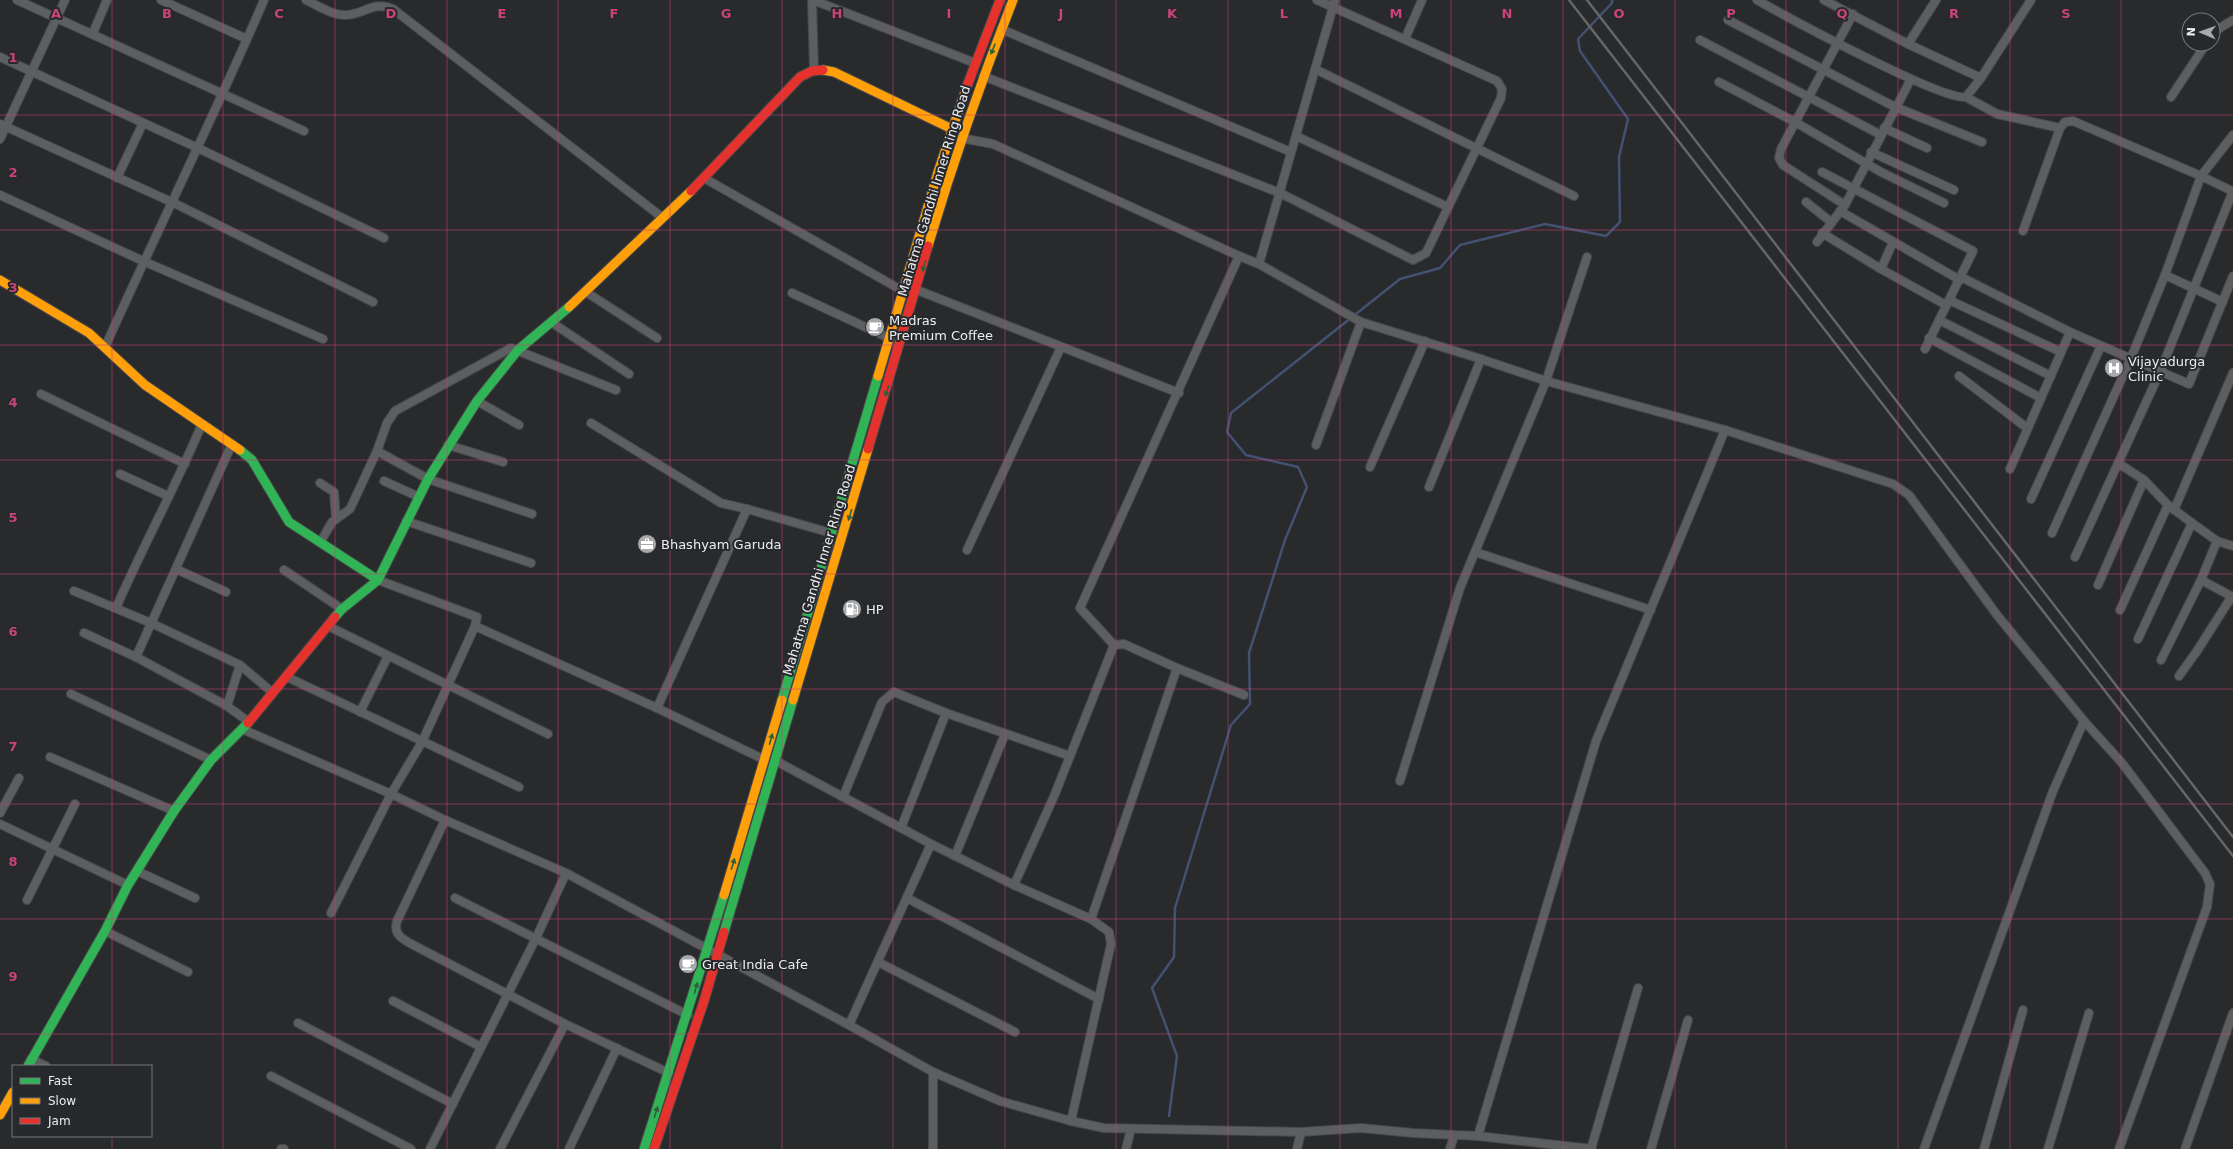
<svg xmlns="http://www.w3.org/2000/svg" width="2233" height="1149" font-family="'DejaVu Sans',sans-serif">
<rect width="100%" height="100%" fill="#282a2c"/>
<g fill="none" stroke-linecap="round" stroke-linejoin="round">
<path stroke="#435172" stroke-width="2.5" d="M1169,1116L1177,1056L1152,988L1174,957L1175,908L1231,725L1250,704L1249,653L1285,540L1307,487L1298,467L1246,455L1227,432L1231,413L1400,279L1440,268L1460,245L1545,224L1606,236L1620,222L1619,157L1628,119L1580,51L1578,39L1612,3V0"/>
<defs>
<g id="street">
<path d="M17,0L304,131"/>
<path d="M161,0L247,39"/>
<path d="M306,0C318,6 332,15 345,15C364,15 373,0 393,9L663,218"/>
<path d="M812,0L814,70"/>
<path d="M813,0L975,63"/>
<path d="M1757,0C1787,17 1942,101 1966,97L1981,78"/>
<path d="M1824,0L1908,44L1981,78L2031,0"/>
<path d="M1728,20L1895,107L1982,142"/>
<path d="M1001,29L1291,152"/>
<path d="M93,33L107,0"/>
<path d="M2213,35L2218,29L2233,20"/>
<path d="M1405,39L1422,0"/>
<path d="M1700,40L1881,135"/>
<path d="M1908,44L1936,0"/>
<path d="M0,57L198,148L384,238"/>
<path d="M1315,69L1574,196"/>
<path d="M983,76L1280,193L1413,260L1426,253L1501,98L1502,89L1497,81L1317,0"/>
<path d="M1719,82L1795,122L1881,172L1944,203"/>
<path d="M1966,97L1997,114L2060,128"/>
<path d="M2171,97L2206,44"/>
<path d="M0,124L176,204L373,302"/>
<path d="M1884,128L1927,148"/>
<path d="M1296,136L1448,207"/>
<path d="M961,138L993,144L1239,256"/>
<path d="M0,139L65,0"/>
<path d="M1871,152L1954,190"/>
<path d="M1822,172L1973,251L1925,349"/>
<path d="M117,178L143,123"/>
<path d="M704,178L903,291"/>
<path d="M2232,191L2201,176L2233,135"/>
<path d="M0,195L143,261L323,339"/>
<path d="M1806,202L1831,222"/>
<path d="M1845,205L1783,165L1779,158L1781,149L1853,14"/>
<path d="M1840,211L1960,280"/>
<path d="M2023,231L2060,128L2065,122L2073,121L2201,176L2165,275L2131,358L2052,533"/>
<path d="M1822,233L1881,269L1946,305"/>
<path d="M1817,242L1845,205L1911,79"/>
<path d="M1259,264L1335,0"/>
<path d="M1881,269L1893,242"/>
<path d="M2165,275L2223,302"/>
<path d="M1961,277L2070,332L2189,384L2233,276"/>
<path d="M917,290L1179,393"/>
<path d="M586,292L657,338"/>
<path d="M792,293L889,338"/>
<path d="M1949,300L2061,352"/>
<path d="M1939,320L2051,376"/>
<path d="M551,322L629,374"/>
<path d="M1929,338L2041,398"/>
<path d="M105,347C157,231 214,117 264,0"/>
<path d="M1959,376L2027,428"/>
<path d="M41,394L185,464"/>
<path d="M477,401L519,425"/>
<path d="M591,423L721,503L747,509L831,533"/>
<path d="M1725,430L1893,484L1909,495L1997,615L2084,721L2122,763L2205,873L2210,884L2207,907L2119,1149"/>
<path d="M232,444L136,657L227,706L249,722"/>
<path d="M448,445L503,462"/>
<path d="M1316,445L1361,322"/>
<path d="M377,451L428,479L532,514"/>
<path d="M2118,463L2144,480L2168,505L2192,523L2217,541L2233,546"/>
<path d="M1370,467L1425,341"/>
<path d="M2010,469L2070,332"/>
<path d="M120,474L168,496"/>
<path d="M384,481L419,497"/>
<path d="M320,483L334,492L336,519"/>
<path d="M1429,487L1481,359"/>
<path d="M2031,499L2101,346"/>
<path d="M2174,510L2233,373"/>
<path d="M406,521L531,563"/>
<path d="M320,543L332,522L350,509L377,451L387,423L395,411L511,348L616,390"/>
<path d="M967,550L1061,347"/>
<path d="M1475,552L1651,610"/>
<path d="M2075,557L2160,372L2233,191"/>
<path d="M176,569L226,592"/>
<path d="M284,570L342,609"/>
<path d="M378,580L477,617L475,626"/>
<path d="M2201,580L2233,597"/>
<path d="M2098,585L2144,480"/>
<path d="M74,591L151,623L240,665L273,693"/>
<path d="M116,608C143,546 176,486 202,424"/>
<path d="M2120,610L2168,505"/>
<path d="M328,626L548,734"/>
<path d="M84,633L136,657"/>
<path d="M2138,639L2192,523"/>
<path d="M1114,645L1080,608L1239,256L1259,264L1361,322L1481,359L1546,381L1725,430L1596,741L1478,1136"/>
<path d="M2161,660L2201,580L2217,541"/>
<path d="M2179,676L2197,651L2232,596"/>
<path d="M287,677L519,787"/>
<path d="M71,694L211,760"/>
<path d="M227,706L240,665"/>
<path d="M657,708L747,509"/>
<path d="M360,712L388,656"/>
<path d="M946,713L1070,756"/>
<path d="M242,729L391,794L445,820L566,873L849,1025L933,1072L1000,1101L1071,1121L1104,1128L1301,1132L1361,1128L1413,1133L1478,1136L1592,1149"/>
<path d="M50,757L174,811"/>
<path d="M776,761L931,844"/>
<path d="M1400,781L1460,588L1546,381L1587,257"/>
<path d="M843,797L882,702L894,692L946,713L901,828"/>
<path d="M0,813L19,778"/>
<path d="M445,820L397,921C392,937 407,941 419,948L565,1024L500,1149"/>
<path d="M0,824L128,885"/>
<path d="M955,856L1005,734"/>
<path d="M137,871L195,898"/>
<path d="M1014,885L1055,794L1114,645L1124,644L1177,668L1244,695"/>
<path d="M455,898L688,1015"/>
<path d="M907,898L1099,999"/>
<path d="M27,900L75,804"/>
<path d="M331,913L391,794L422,742L475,626L657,708L765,760"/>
<path d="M1091,919L1177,668"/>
<path d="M105,931L188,972"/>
<path d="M878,962L1015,1032"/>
<path d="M393,1001L481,1047"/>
<path d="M298,1023L453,1104"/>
<path d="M565,1024L669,1073"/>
<path d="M849,1025L931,844L1014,885L1091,919L1109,932L1111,944L1071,1121"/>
<path d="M31,1059L46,1066"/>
<path d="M933,1072V1149"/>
<path d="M271,1076L411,1149"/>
<path d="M281,1149H284"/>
<path d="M430,1149L536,938L566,873"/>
<path d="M569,1149L617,1048"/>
<path d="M1126,1149L1131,1129"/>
<path d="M1297,1149L1301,1132"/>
<path d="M1450,1149L1454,1136"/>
<path d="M1591,1149L1638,988"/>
<path d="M1651,1149L1688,1020"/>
<path d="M1924,1149L2053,791L2084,721"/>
<path d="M1984,1149L2023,1010"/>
<path d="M2048,1149L2089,1013"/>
<path d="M2185,1149L2233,1013"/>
</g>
<g id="fast">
<path d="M240,450L252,460L289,522L378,580"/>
<path d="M335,617L342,609L378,580L428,479L477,401L518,350L569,307"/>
<path d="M782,700L878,376"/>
<path d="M724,932L793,700"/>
<path d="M28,1066L105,931L128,885L174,811L211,760L248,723"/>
<path d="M644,1149L724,895"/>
</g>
<g id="slow">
<path d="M823,70L834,72L952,129"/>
<path d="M928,246C953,162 981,81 1013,0"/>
<path d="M0,280L89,333L145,385L240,450"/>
<path d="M569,307L691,191"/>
<path d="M878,376L938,172L967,86"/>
<path d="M793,700L868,449"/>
<path d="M724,895L782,700"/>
<path d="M0,1115L13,1092"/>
</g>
<g id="jam">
<path d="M967,86L1000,0"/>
<path d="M691,191L800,77L812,71L823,70"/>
<path d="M868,449L928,246"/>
<path d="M248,723L335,617"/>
<path d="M654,1149L704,1001L724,932"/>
</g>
</defs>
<use href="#street" stroke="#464748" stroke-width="10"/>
<use href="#fast" stroke="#464748" stroke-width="11"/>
<use href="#slow" stroke="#464748" stroke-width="11"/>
<use href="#jam" stroke="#464748" stroke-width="11"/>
<use href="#street" stroke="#5d5e60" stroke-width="8"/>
<use href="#fast" stroke="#30b455" stroke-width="9"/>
<use href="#slow" stroke="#ff9f0a" stroke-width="9"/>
<use href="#jam" stroke="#e5322d" stroke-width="9"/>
<g stroke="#656668" stroke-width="2.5">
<path d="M1569,0L2233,856"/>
<path d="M1587,0L2233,837"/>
</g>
</g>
<defs><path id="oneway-solid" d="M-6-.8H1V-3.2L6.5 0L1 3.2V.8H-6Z"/></defs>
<g fill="#2b613d">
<use href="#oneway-solid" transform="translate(993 49) rotate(112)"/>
<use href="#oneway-solid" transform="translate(924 266) rotate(106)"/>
<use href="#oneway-solid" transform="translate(887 391) rotate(107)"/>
<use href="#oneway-solid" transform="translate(850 515) rotate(107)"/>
<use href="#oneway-solid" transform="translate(771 739) rotate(-74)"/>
<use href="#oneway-solid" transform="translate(733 864) rotate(-73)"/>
<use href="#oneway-solid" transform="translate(696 988) rotate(-73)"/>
<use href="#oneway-solid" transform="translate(656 1112) rotate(-72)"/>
</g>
<path fill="none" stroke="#ca4379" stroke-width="1" stroke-opacity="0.55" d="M112,0V1066M223,0V1149M335,0V1149M447,0V1149M558,0V1149M670,0V1149M782,0V1149M893,0V1149M1005,0V1149M1116,0V1149M1228,0V1149M1340,0V1149M1451,0V1149M1563,0V1149M1675,0V1149M1786,0V1149M1898,0V1149M2010,0V1149M2121,0V1149M0,115H2233M0,230H2233M0,345H2233M0,460H2233M0,574H2233M0,689H2233M0,804H2233M0,919H2233M0,1034H2233M112,1136V1149"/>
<defs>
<symbol id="cafe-disc" viewBox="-11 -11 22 22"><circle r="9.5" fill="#a7a9ab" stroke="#27292d"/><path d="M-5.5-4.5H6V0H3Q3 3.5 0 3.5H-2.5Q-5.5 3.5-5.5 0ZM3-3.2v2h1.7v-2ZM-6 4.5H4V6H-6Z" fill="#fff"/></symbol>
<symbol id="hospital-disc" viewBox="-11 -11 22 22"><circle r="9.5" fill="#a7a9ab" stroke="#27292d"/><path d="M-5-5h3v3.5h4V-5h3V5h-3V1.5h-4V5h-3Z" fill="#fff"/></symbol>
<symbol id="office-disc" viewBox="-11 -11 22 22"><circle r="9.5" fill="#a7a9ab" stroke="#27292d"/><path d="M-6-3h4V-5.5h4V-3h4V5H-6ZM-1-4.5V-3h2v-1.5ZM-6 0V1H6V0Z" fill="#fff"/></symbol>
<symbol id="fuel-disc" viewBox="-11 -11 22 22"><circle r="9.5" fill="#a7a9ab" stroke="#27292d"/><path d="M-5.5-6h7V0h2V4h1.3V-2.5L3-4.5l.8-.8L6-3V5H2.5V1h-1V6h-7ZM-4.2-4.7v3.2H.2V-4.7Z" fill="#fff"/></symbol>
</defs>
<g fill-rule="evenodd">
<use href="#cafe-disc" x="864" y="316" width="22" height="22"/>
<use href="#hospital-disc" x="2103" y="357" width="22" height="22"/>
<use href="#office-disc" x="636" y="533" width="22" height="22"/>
<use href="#fuel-disc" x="841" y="598" width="22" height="22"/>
<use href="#cafe-disc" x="677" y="953" width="22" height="22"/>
</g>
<g text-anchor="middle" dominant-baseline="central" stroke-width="4" stroke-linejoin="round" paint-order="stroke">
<g font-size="13" fill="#ecedf0" stroke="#27292d">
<text transform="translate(934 191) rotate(-73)">Mahatma Gandhi Inner Ring Road</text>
<text transform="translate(819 570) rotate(-73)">Mahatma Gandhi Inner Ring Road</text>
</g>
<g font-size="13" fill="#ecedf0" stroke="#27292d" text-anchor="start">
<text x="889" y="320">Madras<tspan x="889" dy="15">Premium Coffee</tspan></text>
<text x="2128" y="361">Vijayadurga<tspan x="2128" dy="15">Clinic</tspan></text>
<text x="661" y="544">Bhashyam Garuda</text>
<text x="866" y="609">HP</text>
<text x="702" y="964">Great India Cafe</text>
</g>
</g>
<g font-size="13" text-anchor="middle" font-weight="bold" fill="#ca4379" stroke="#27292d" stroke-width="4" stroke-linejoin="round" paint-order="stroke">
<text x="56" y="18">A</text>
<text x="167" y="18">B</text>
<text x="279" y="18">C</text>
<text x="391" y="18">D</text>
<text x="502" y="18">E</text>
<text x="614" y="18">F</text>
<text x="726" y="18">G</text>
<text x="837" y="18">H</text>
<text x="949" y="18">I</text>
<text x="1061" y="18">J</text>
<text x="1172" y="18">K</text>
<text x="1284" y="18">L</text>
<text x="1396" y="18">M</text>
<text x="1507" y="18">N</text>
<text x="1619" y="18">O</text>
<text x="1731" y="18">P</text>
<text x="1842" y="18">Q</text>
<text x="1954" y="18">R</text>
<text x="2066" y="18">S</text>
<text x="13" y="62">1</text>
<text x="13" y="177">2</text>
<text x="13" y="292">3</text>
<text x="13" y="407">4</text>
<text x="13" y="522">5</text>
<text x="13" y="636">6</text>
<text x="13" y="751">7</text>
<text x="13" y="866">8</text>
<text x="13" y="981">9</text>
</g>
<rect x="12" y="1065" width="140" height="72" fill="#27292d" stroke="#76777b"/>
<rect x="20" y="1078" width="20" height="6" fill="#30b455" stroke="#76777b"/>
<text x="48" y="1085" font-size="12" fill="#ecedf0">Fast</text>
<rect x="20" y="1098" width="20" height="6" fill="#ff9f0a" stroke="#76777b"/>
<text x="48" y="1105" font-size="12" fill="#ecedf0">Slow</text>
<rect x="20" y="1118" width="20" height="6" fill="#e5322d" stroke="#76777b"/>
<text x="48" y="1125" font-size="12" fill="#ecedf0">Jam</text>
<g transform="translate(2201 32) rotate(272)"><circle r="19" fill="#27292d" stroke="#76777b"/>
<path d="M0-3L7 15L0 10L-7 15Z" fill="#a7a9ab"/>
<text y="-6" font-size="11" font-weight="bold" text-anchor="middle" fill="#ecedf0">N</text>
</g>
</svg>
